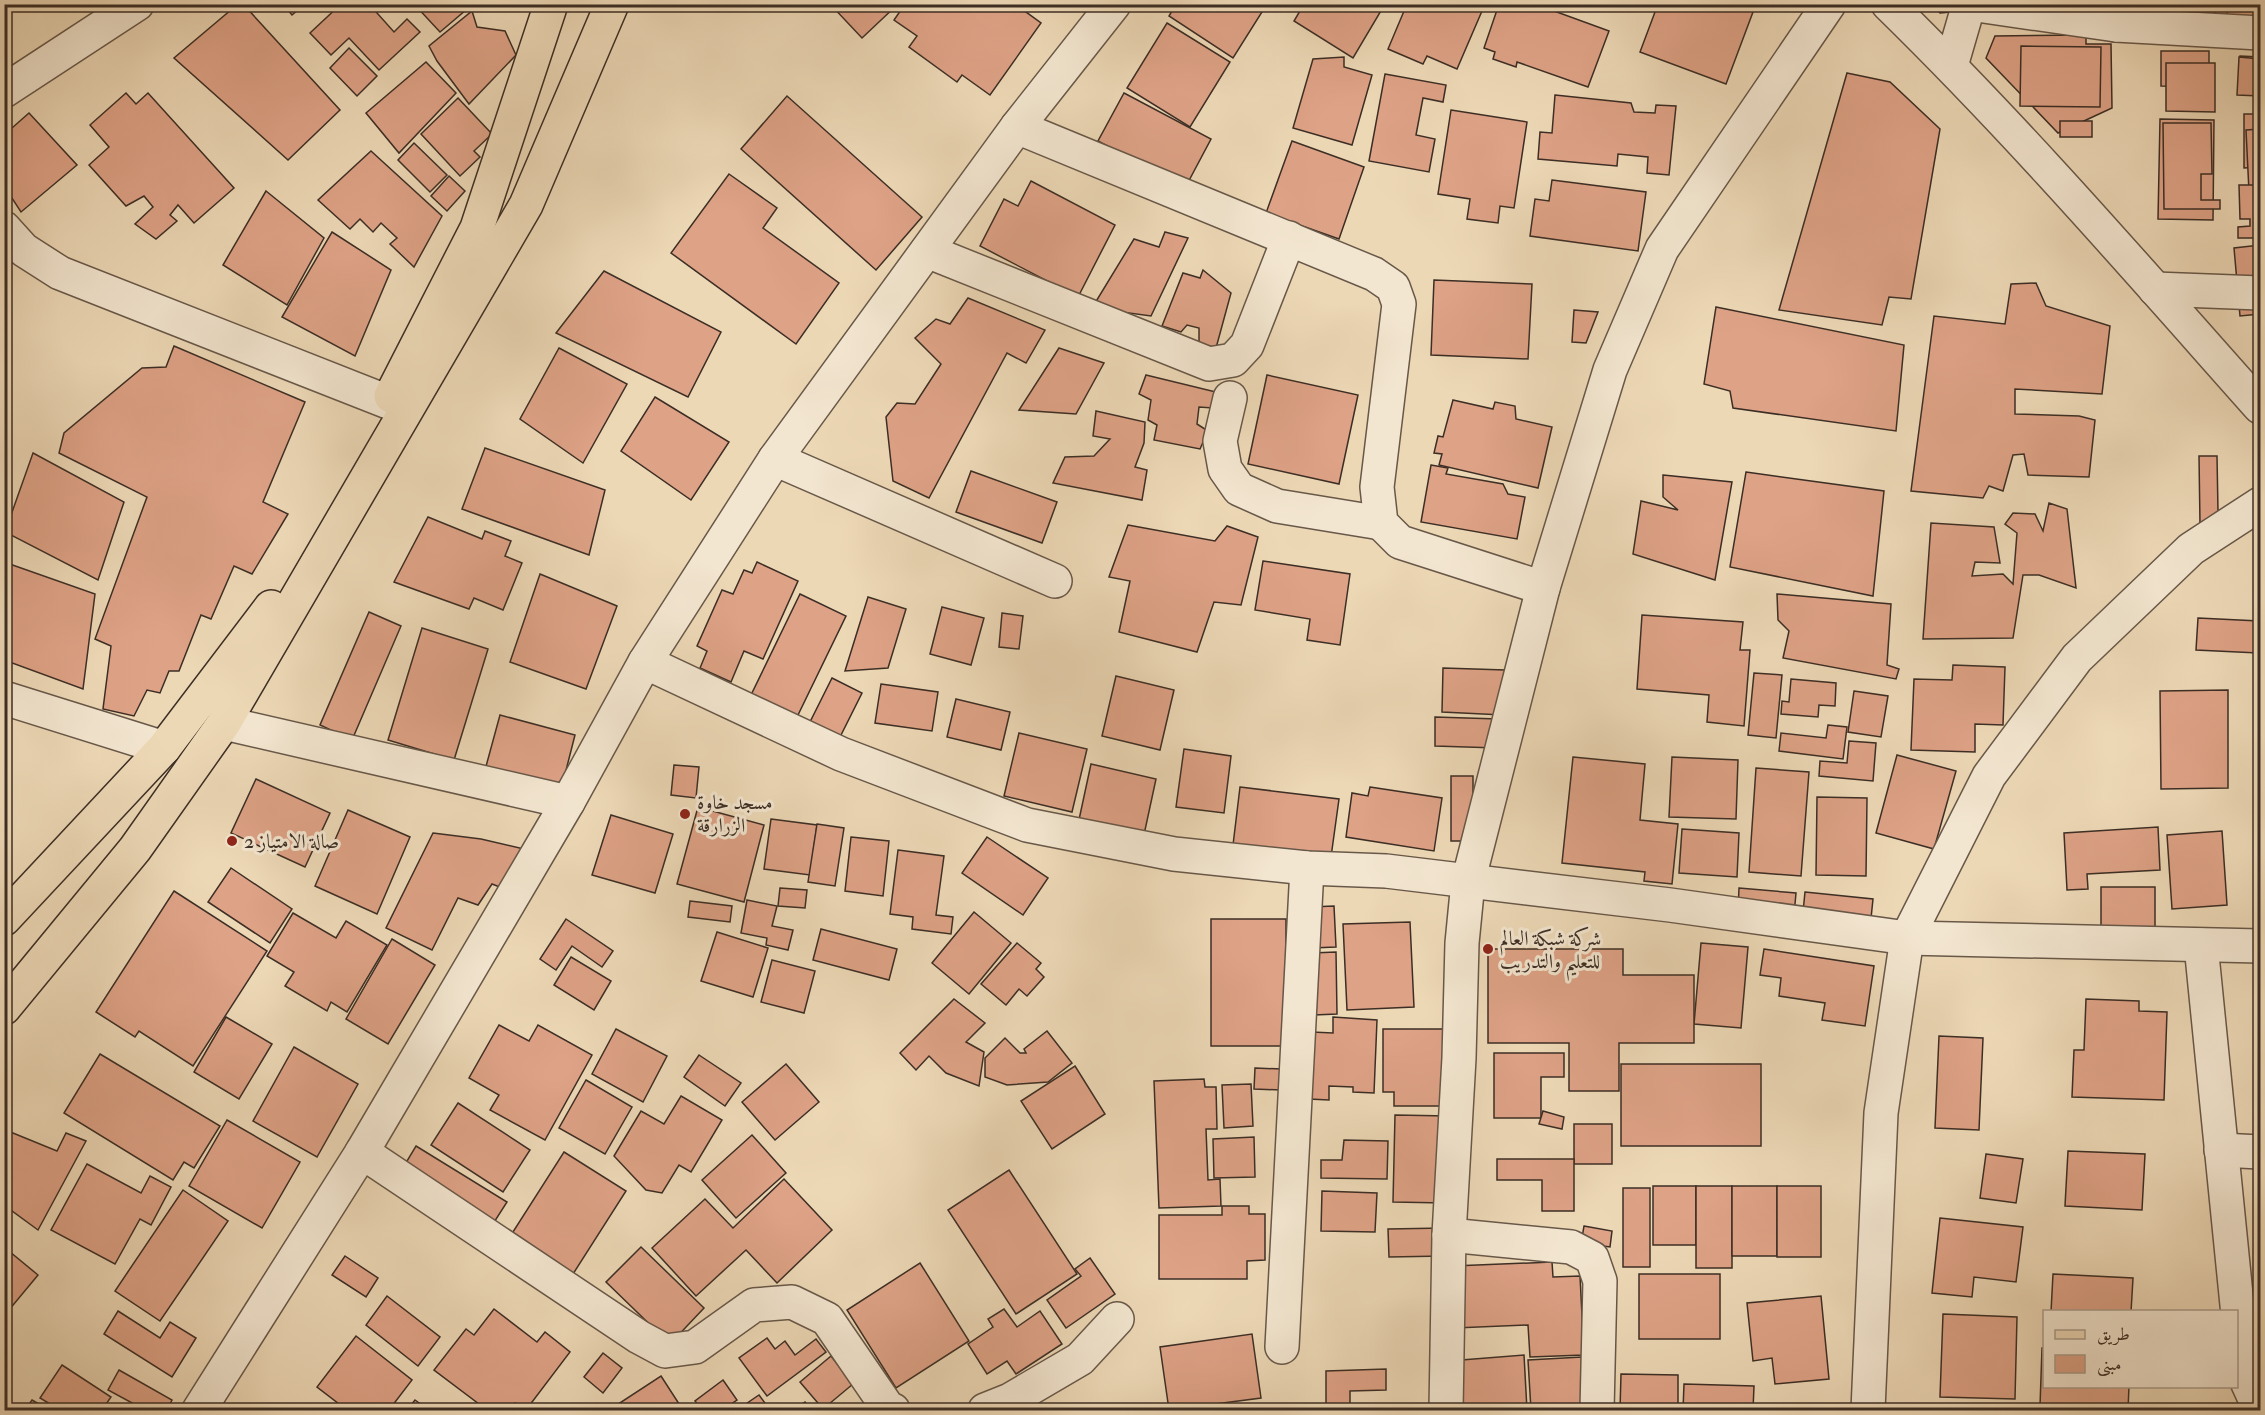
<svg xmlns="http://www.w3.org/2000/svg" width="2265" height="1415" font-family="'IM FELL Double Pica',Amiri,serif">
<rect width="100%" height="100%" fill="#edd8b6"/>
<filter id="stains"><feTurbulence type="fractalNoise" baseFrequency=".00333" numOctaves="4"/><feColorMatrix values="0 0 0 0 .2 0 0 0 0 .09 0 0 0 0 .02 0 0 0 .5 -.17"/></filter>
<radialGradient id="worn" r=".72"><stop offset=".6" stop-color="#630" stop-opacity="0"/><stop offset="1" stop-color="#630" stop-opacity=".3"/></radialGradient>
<g fill="#dea286" stroke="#3c2e25" stroke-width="1.5">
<path d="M238,4H243L340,110L288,160L174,58Z"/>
<path d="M283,4H305L292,15Z"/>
<path d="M341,4H369L394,32L407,19L420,32L379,70L349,38L331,55L310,33Z"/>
<path d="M414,4H473L440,32Z"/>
<path d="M830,4H898L862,38Z"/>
<path d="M905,4H1015L1041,23L990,95L962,75L957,82L909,47L917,36L894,20Z"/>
<path d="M1176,4H1267L1233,58L1169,16Z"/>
<path d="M1304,4H1385L1353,58L1294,21Z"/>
<path d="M1407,4H1485L1457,69L1427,56L1423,64L1388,49Z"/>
<path d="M1499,4H1535L1609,31L1588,87L1517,62L1516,67L1493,59L1495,52L1484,48Z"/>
<path d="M1658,4H1756L1726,84L1640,52Z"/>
<path d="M1932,4H1962L1961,11L1940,13Z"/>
<path d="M2156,4H2209V7L2156,6Z"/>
<path d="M2167,4H2216V26L2166,25Z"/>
<path d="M2215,4H2260V25L2215,26Z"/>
<path d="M2225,4H2260V42L2236,48Z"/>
<path d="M472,11L477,27L505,31L516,55L469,104L437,61L429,46Z"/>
<path d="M1167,23L1230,62L1190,127L1127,88Z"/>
<path d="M2086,35V44H2111L2112,108L2058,133L1986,58L1995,36Z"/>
<path d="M2021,46L2101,47L2100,107L2020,106Z"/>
<path d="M349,48L377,76L357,96L330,68Z"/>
<path d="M2161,51H2209V87L2161,86Z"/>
<path d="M2240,56L2260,57V85L2239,84Z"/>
<path d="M1344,57V67L1372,75L1352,145L1293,128L1313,59Z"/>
<path d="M2239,57L2260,59V96L2237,95Z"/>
<path d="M426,62L456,93L399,153L366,113Z"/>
<path d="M2166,63H2215V112L2166,111Z"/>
<path d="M1847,73L1890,82L1940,129L1911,299L1889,297L1882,325L1779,310Z"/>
<path d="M1385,74L1446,85L1443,102L1423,98L1416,135L1435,139L1429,172L1369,161Z"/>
<path d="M126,93L136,104L148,93L234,188L194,223L178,205L170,215L177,221L156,239L135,224L153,207L144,196L126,206L89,165L109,147L90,125Z"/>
<path d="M1124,93L1211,139L1185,188L1098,141Z"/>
<path d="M1555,95L1631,103L1634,112L1655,113L1656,105L1676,106L1669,175L1647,173L1648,157L1618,154L1617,166L1538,159L1540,132L1552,133Z"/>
<path d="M787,96L922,217L876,270L741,149Z"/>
<path d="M458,98L492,134L474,151L480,157L460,176L421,134Z"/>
<path d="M1451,110L1527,122L1514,208L1500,206L1498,223L1467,219L1470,199L1438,194Z"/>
<path d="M29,113L77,165L21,212L4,186V135Z"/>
<path d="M2244,114H2260V167L2244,168Z"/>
<path d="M2160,119L2214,120L2213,220L2158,219Z"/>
<rect x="2060" y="121" width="32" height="16"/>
<path d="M2163,123H2211L2212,174H2201V200H2220V209H2164Z"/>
<path d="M2260,129V232L2251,233L2246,130Z"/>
<path d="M1292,141L1364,167L1339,239L1266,213Z"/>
<path d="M414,143L447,175L430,192L398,160Z"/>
<path d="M371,151L442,216L414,267L390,244L397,238L381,223L373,232L360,219L350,229L318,200Z"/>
<path d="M729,174L777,208L763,228L839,283L796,344L671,253Z"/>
<path d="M449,176L465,191L447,211L431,196Z"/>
<path d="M1552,180L1646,192L1638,251L1530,236L1535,199L1549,201Z"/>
<path d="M1031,181L1115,225L1078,297L980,246L1004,199L1018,206Z"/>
<path d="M2239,185H2255V197H2260V238H2238V227L2250,226V219H2240Z"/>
<path d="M266,191L324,238L287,305L223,265Z"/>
<path d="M332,232L391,270L355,356L282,317Z"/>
<path d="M1165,232L1188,238L1151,316L1092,308L1134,239L1159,247Z"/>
<path d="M2260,245V314L2240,316L2234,248Z"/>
<path d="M1203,270L1231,293L1216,348L1199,343V328L1187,325L1181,332L1162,326L1183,273L1200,278Z"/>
<path d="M604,271L721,332L688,397L556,333Z"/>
<path d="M1434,280L1532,284L1528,359L1431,355Z"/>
<path d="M2036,283L2046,306L2110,326L2102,394L2015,389V414L2079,416L2095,420L2089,477L2028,475L2024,454L2013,455L2003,491L1989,486L1983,498L1911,491L1934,316L2005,324L2011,284Z"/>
<path d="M968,298L1045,330L1026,363L1007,353L929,498L893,481L886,417L897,403L915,404L941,364L915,338L936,319L950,324Z"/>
<path d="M1716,307L1904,345L1896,431L1733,408L1730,391L1704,384Z"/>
<path d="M1574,310L1598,312L1586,343L1572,342Z"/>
<path d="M174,346L305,402L263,502L288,514L252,574L234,566L211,619L201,615L179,671H169L160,693L147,690L134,716L103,709L111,646L95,639L147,497L59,453L64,433L142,368L166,367Z"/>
<path d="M559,348L627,384L583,463L520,419Z"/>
<path d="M1059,348L1104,363L1076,414L1019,410Z"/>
<path d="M1146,375L1220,393L1213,408L1199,407L1197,424L1208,431L1200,449L1154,440L1157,425L1148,420L1151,400L1139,394Z"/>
<path d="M1267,375L1358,395L1339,484L1248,464Z"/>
<path d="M655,397L729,442L691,500L621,451Z"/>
<path d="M1453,400L1493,409L1495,402L1515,406L1516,419L1552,427L1538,488L1439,465L1442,454L1434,453L1438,436L1443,437Z"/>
<path d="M1096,411L1145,422L1144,443L1135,467L1147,470L1142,500L1053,483L1065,457L1094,456L1110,439L1093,436Z"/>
<path d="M485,448L605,490L589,555L462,509Z"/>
<path d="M33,453L124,502L98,580L5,532Z"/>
<path d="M2199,456H2217L2218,511L2200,524Z"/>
<path d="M1431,465L1448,468L1446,474L1503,484L1508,494L1525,497L1517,539L1421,522Z"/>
<path d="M971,471L1057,502L1042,543L956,512Z"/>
<path d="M1746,472L1884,491L1873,596L1730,567Z"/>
<path d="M1663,475L1732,482L1715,580L1633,554L1641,501L1678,510L1663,497Z"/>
<path d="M2049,503L2067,509L2076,588L2039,575H2023L2013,638L1923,639L1931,523L1994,527L2000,563L1975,562L1972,576L2003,574L2013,584L2017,533L2005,524L2013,513L2035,514L2043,531Z"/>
<path d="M428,517L482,539L485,531L511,541L505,556L522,563L503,610L474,598L469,609L394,582Z"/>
<path d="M1128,525L1215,541L1227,526L1258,537L1241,605L1214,602L1197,652L1119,632L1130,581L1109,577Z"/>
<path d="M1263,561L1350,574L1340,645L1307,640L1310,619L1255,610Z"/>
<path d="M4,562L95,594L83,689L4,660Z"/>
<path d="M757,562L798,581L763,659L744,651L731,682L700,668L707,651L697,646L722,590L733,594L744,570L752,573Z"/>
<path d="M540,574L617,606L586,689L510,662Z"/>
<path d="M800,594L846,616L797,717L751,695Z"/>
<path d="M1777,594L1891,604L1887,665L1899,669L1896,679L1783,658L1789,631L1778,620Z"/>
<path d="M868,597L906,609L888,668L845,671Z"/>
<path d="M942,607L984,618L971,665L930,654Z"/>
<path d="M369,612L401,626L352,740L320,725Z"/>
<path d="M1002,613L1023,616L1019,649L999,647Z"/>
<path d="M1642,615L1743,622L1740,650H1750L1744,726L1707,722L1709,695L1637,689Z"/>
<path d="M2198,618L2259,621L2258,653L2196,650Z"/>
<path d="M422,628L488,649L454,760L388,740Z"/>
<path d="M1953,665L2005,667L2003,725L1975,724V752L1911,750L1914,679L1952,680Z"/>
<path d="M1443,668L1505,670L1503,715L1442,712Z"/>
<path d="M1754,673L1782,675L1776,738L1748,735Z"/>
<path d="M1116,676L1174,690L1160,750L1102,736Z"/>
<path d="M832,678L862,693L840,737L810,722Z"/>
<path d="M1791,679L1836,683L1835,706L1819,705L1818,717L1781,714L1782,701L1789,702Z"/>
<path d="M881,684L938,692L932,731L875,723Z"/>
<path d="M2228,690V788L2161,789L2160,691Z"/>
<path d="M1854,691L1888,696L1881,737L1848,732Z"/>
<path d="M956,699L1010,712L1001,750L947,737Z"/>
<path d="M500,715L575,735L561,790L485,770Z"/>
<path d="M1435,717L1498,719L1497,748L1435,746Z"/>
<path d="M1828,725L1847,727L1843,759L1779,751L1781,733L1826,738Z"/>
<path d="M1019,733L1087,749L1072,812L1004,796Z"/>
<path d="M1849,741L1876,743L1873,781L1819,776L1820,761L1847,763Z"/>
<path d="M1184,749L1231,756L1224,813L1176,807Z"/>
<path d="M1897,755L1956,771L1934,849L1876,833Z"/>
<path d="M1573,757L1645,764L1640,820L1678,824L1672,884L1644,881L1645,872L1562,863Z"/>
<path d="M1672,757L1738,760L1736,819L1669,817Z"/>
<path d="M1091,764L1156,779L1142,844L1077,829Z"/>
<path d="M674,765L699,767L696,798L671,795Z"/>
<path d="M1756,768L1809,772L1801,876L1749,872Z"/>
<rect x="1451" y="776" width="22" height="65"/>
<path d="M256,779L330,813L305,867L231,833Z"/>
<path d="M1240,787L1339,799L1331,857L1233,845Z"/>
<path d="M1370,787L1442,798L1434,851L1346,837L1352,793L1368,796Z"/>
<path d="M1817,797L1867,798L1866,876L1816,875Z"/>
<path d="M698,807L764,825L744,902L677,884Z"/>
<path d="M348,810L410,837L377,914L315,886Z"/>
<path d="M611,815L673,834L655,893L592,875Z"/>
<path d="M771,819L817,825L810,875L764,869Z"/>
<path d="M817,824L844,828L835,886L808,882Z"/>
<path d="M2158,827L2160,870L2087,874L2088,889L2067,890L2064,833Z"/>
<path d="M1682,829L1739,833L1737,877L1679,873Z"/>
<path d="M2222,831L2227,905L2172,909L2167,835Z"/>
<path d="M433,833L481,839L524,849L510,891L492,884L478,905L458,898L432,950L386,928Z"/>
<path d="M851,837L889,841L883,896L845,891Z"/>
<path d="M987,837L1048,878L1023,915L962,873Z"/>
<path d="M898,850L944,856L936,915L953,917L951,934L912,929L913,917L890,914Z"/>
<path d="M231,868L292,909L270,943L208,902Z"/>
<rect x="2101" y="887" width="54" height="43"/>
<path d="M780,888L807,890L805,908L778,906Z"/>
<path d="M1739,888L1796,893L1794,915L1738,911Z"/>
<path d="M174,891L267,951L193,1066L139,1031L135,1037L96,1012Z"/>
<path d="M1805,892L1873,899L1870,928L1802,922Z"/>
<path d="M747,900L777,906L772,926L793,930L788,950L766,945L767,938L741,933Z"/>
<path d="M690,901L732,906L730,922L688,917Z"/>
<path d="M1334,906L1336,947L1312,948L1310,907Z"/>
<path d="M974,912L1011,943L969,994L932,963Z"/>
<path d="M293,913L336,938L346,921L387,945L347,1012L331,1002L327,1011L285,986L294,972L267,956Z"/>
<path d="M566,919L613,951L602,967L572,946L556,970L540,959Z"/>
<rect x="1211" y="919" width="75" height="127"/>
<path d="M1410,922L1414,1007L1347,1010L1343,924Z"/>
<path d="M821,929L897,949L889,980L813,960Z"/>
<path d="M717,932L768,948L753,997L701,981Z"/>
<path d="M392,939L435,965L388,1044L346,1019Z"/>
<path d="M1017,943L1041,963L1036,969L1044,977L1027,996L1019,989L1006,1005L981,984Z"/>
<path d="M1701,943L1748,947L1741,1028L1694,1024Z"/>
<path d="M1488,949H1623V975H1694V1043H1619V1091H1569V1043H1488Z"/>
<path d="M1764,949L1874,966L1865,1026L1822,1020L1825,1003L1779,996L1781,978L1760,975Z"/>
<path d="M1336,952L1337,1014L1314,1015L1312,953Z"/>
<path d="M571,957L611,981L594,1010L554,985Z"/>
<path d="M772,960L815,971L804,1013L761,1002Z"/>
<path d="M954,999L985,1023L966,1042L984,1052L979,1086L946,1073L929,1056L916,1070L900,1053Z"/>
<path d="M2086,999L2139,1001V1011L2167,1012L2164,1100L2072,1097L2074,1050H2084Z"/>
<path d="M226,1017L272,1044L239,1099L194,1072Z"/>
<path d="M1333,1017L1377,1020L1374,1093L1353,1092V1087L1329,1086V1100L1309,1099L1312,1032L1333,1033Z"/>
<path d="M499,1025L529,1041L538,1025L592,1055L545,1140L490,1110L499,1095L469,1078Z"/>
<path d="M616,1029L667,1056L643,1102L592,1074Z"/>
<path d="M1383,1029H1449V1106H1394V1092H1383Z"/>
<path d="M1047,1031L1072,1063L1048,1082L1007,1085L985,1077V1058L1005,1038L1020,1053H1026L1024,1049Z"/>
<path d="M1939,1036L1983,1038L1979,1130L1935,1128Z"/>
<path d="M294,1047L358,1084L317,1157L253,1121Z"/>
<path d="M1494,1053H1564V1077H1541V1118H1494Z"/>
<path d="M100,1054L220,1126L194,1168L184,1162L173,1180L64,1113Z"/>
<path d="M699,1055L741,1083L725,1106L684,1077Z"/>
<path d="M786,1064L819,1102L775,1140L742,1102Z"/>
<rect x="1621" y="1064" width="140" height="82"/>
<path d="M1075,1066L1105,1114L1052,1149L1021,1101Z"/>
<path d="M1255,1068L1281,1069L1280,1090L1254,1089Z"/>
<path d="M1204,1079L1205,1087H1216L1217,1129H1206L1208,1180L1220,1179L1221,1206L1159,1208L1154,1081Z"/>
<path d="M586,1080L632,1107L605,1154L559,1128Z"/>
<path d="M1251,1084L1253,1126L1224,1128L1222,1085Z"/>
<path d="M681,1096L722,1120L691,1172L679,1165L662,1193L646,1190L614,1156L641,1111L664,1124Z"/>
<path d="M458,1103L530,1150L503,1192L431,1145Z"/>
<path d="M1543,1111L1564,1117L1562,1129L1539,1124Z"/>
<path d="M1395,1115L1448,1116L1445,1203L1393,1202Z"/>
<path d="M227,1120L300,1162L262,1228L189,1186Z"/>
<rect x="1574" y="1124" width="38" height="40"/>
<path d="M8,1131L57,1151L66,1133L86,1141L38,1230L4,1205V1134Z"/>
<path d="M752,1135L786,1173L736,1218L702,1180Z"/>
<path d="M1254,1137L1255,1177L1214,1178L1213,1139Z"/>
<path d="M1344,1140L1388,1141L1387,1179L1321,1178V1160H1342Z"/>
<path d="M416,1146L507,1202L491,1227L401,1171Z"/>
<path d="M2068,1151L2145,1154L2142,1210L2065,1206Z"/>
<path d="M564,1152L626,1191L573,1274L511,1235Z"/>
<path d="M1986,1154L2023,1159L2016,1203L1980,1198Z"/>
<path d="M1497,1159H1574V1211H1542V1180H1497Z"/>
<path d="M87,1164L141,1193L150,1176L171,1187L151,1225L140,1219L115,1264L51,1230Z"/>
<path d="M1009,1170L1077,1274L1016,1314L948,1210Z"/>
<path d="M784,1179L832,1230L777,1283L746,1250L696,1296L652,1248L705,1199L733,1228Z"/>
<rect x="1653" y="1186" width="43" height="59"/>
<rect x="1696" y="1186" width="36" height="82"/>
<rect x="1732" y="1186" width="45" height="70"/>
<rect x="1777" y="1186" width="44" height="71"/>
<rect x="1623" y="1188" width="27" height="79"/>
<path d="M183,1190L228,1221L160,1321L115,1291Z"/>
<path d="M1322,1191L1377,1193L1375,1232L1321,1231Z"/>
<path d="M1222,1206H1249V1214H1265V1260L1247,1261V1279H1159V1215H1222Z"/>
<path d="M1940,1218L2023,1227L2016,1282L1974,1277L1972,1297L1932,1293Z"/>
<path d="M1584,1226L1612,1231L1610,1247L1581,1243Z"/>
<path d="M1444,1228V1256L1389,1257L1388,1229Z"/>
<path d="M4,1247L38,1275L4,1316Z"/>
<path d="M641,1247L704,1308L670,1344L606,1282Z"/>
<path d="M345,1256L378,1278L366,1297L332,1275Z"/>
<path d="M1090,1258L1115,1294L1066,1328L1047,1300L1081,1276L1075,1269Z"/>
<path d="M1552,1262L1553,1277L1580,1276L1584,1355L1530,1357L1528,1325L1455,1328L1453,1266Z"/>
<path d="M920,1263L969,1341L896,1388L847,1310Z"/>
<rect x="1639" y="1274" width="81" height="65"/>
<path d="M2053,1274L2133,1278L2131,1312H2051Z"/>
<path d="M387,1296L440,1337L418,1366L366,1325Z"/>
<path d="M1821,1296L1829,1379L1775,1384L1772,1358L1753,1361L1747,1303Z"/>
<path d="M494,1309L537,1342L545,1332L570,1352L526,1410L515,1403L509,1410H487L434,1370L466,1329L474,1335Z"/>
<path d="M1004,1309L1017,1327L1040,1311L1062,1344L1016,1374L1007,1361L987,1374L968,1344L993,1327L988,1319Z"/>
<path d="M118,1311L160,1338L170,1322L196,1338L172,1377L104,1334Z"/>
<path d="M1943,1314L2017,1317L2015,1399L1940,1397Z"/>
<path d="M1252,1334L1261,1398L1169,1410L1160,1347Z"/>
<path d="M356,1336L412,1380L389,1410H347L317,1387Z"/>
<path d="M767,1338L775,1349L785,1341L795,1355L816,1339L826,1352L767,1396L739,1358Z"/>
<path d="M2042,1348H2044V1386H2129L2128,1410L2040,1406Z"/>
<path d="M603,1353L622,1368L603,1393L584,1377Z"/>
<path d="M1524,1355L1527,1410H1452L1449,1361Z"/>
<path d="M831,1356L853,1384L823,1409L800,1382Z"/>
<path d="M1582,1357L1585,1410H1531L1528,1360Z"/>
<path d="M62,1365L111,1397L102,1410H60L40,1398Z"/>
<path d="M1386,1369V1390L1350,1391V1409H1326V1371Z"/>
<path d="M119,1370L172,1400L167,1410H145L108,1390Z"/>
<path d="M1621,1374L1678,1375V1410H1620Z"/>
<path d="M661,1376L683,1410H609Z"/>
<path d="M723,1380L737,1400L722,1410H702L695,1401Z"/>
<path d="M1684,1384L1754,1386L1753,1410H1683Z"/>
<path d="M759,1395L770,1410H737Z"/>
<path d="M4,1399L11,1403L8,1410H4Z"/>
<path d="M32,1400L49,1410H25Z"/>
<path d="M415,1400L429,1410H407Z"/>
<path d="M805,1402L810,1410H793Z"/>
<path d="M286,1405L294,1410H282Z"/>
</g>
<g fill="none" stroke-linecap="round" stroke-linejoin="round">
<defs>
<g id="minor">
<path d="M1888,4C2019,132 2139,271 2260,407"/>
<path d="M1970,4L2116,25L2117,4"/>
<path d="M2116,25L2260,33"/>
<path d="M1951,66L1969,4"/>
<path d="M4,91L137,4"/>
<path d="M1017,127L1374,274L1393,287L1399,304L1377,487L1381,523L1400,542L1543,588"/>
<path d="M4,228L24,250L60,273L388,402"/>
<path d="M927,251L1209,364L1233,360L1247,345L1289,238"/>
<path d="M2155,289L2260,293"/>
<path d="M1230,398L1220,441L1225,469L1239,489L1277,506L1381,523"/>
<path d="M775,459L1055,581"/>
<path d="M645,662L841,754L1027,825L1174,854L1307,868L1386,871L1670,905L1907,938L2260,946"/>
<path d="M4,698L164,748"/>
<path d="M224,723L568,802"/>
<path d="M2201,945L2244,1375L2260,1410"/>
<path d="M2221,1150L2260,1152"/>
<path d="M362,1152L639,1337L665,1351L695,1347L754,1305L792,1302L827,1319L888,1408L893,1410"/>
<path d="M1449,1235L1571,1247L1592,1258L1600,1281L1597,1410"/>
<path d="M1282,1347L1307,868"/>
<path d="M199,1410L362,1152L568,802L645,662L775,459L1017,127L1114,4"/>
<path d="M985,1410L1010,1400L1080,1359L1117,1319"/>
<path d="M1446,1410L1449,1235L1459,1058L1462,943L1468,882L1543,588L1610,370L1662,249L1829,4"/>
<path d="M1868,1410L1881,1113L1907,938L1989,776L2077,658L2191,549L2260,504"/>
</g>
<g id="major">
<path d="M391,396L477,228L551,4"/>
<path d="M4,919L164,748L271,607"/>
<path d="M4,1008L135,849L224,723L526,205L612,4"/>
</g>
</defs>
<use href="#minor" stroke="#685849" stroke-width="36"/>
<use href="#major" stroke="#3c2e25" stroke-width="36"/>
<use href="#minor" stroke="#f3e6d0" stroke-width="33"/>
<use href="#major" stroke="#edd8b6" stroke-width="33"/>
</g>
<g fill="#8f2418" stroke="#f3e6d0" stroke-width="2">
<circle cx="685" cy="814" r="6"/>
<circle cx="232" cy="841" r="6"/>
<circle cx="1488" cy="949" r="6"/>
</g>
<g text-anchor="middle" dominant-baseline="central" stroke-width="6" stroke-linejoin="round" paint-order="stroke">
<g font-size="20" fill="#3c2e25" stroke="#f3e6d0" text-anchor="start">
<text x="697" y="802">مسجد خاوة<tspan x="697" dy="23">الزرارقة</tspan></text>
<text x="244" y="841">صالة الامتياز 2</text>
<text x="1500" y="938">شركة شبكة العالم<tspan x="1500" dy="23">للتعليم والتدريب</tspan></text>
</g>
</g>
<rect width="2265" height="1415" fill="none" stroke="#edd8b6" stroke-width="24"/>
<rect x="6" y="6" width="2253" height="1403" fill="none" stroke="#3c2e25" stroke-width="3"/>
<rect x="12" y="12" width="2241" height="1391" fill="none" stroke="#3c2e25" stroke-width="1.5"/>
<rect x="2043" y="1310" width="195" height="78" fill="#f3e6d0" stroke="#aa9c8c" stroke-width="1.5"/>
<rect x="2055" y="1330" width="30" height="9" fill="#edd8b6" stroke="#aa9c8c" stroke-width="1.5"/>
<text x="2097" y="1340" font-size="18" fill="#3c2e25">طريق</text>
<rect x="2055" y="1355" width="30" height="18" fill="#dea286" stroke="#aa9c8c" stroke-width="1.5"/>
<text x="2097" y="1370" font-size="18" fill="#3c2e25">مبنى</text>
<rect width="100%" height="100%" filter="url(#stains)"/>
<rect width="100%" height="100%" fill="url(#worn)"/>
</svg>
